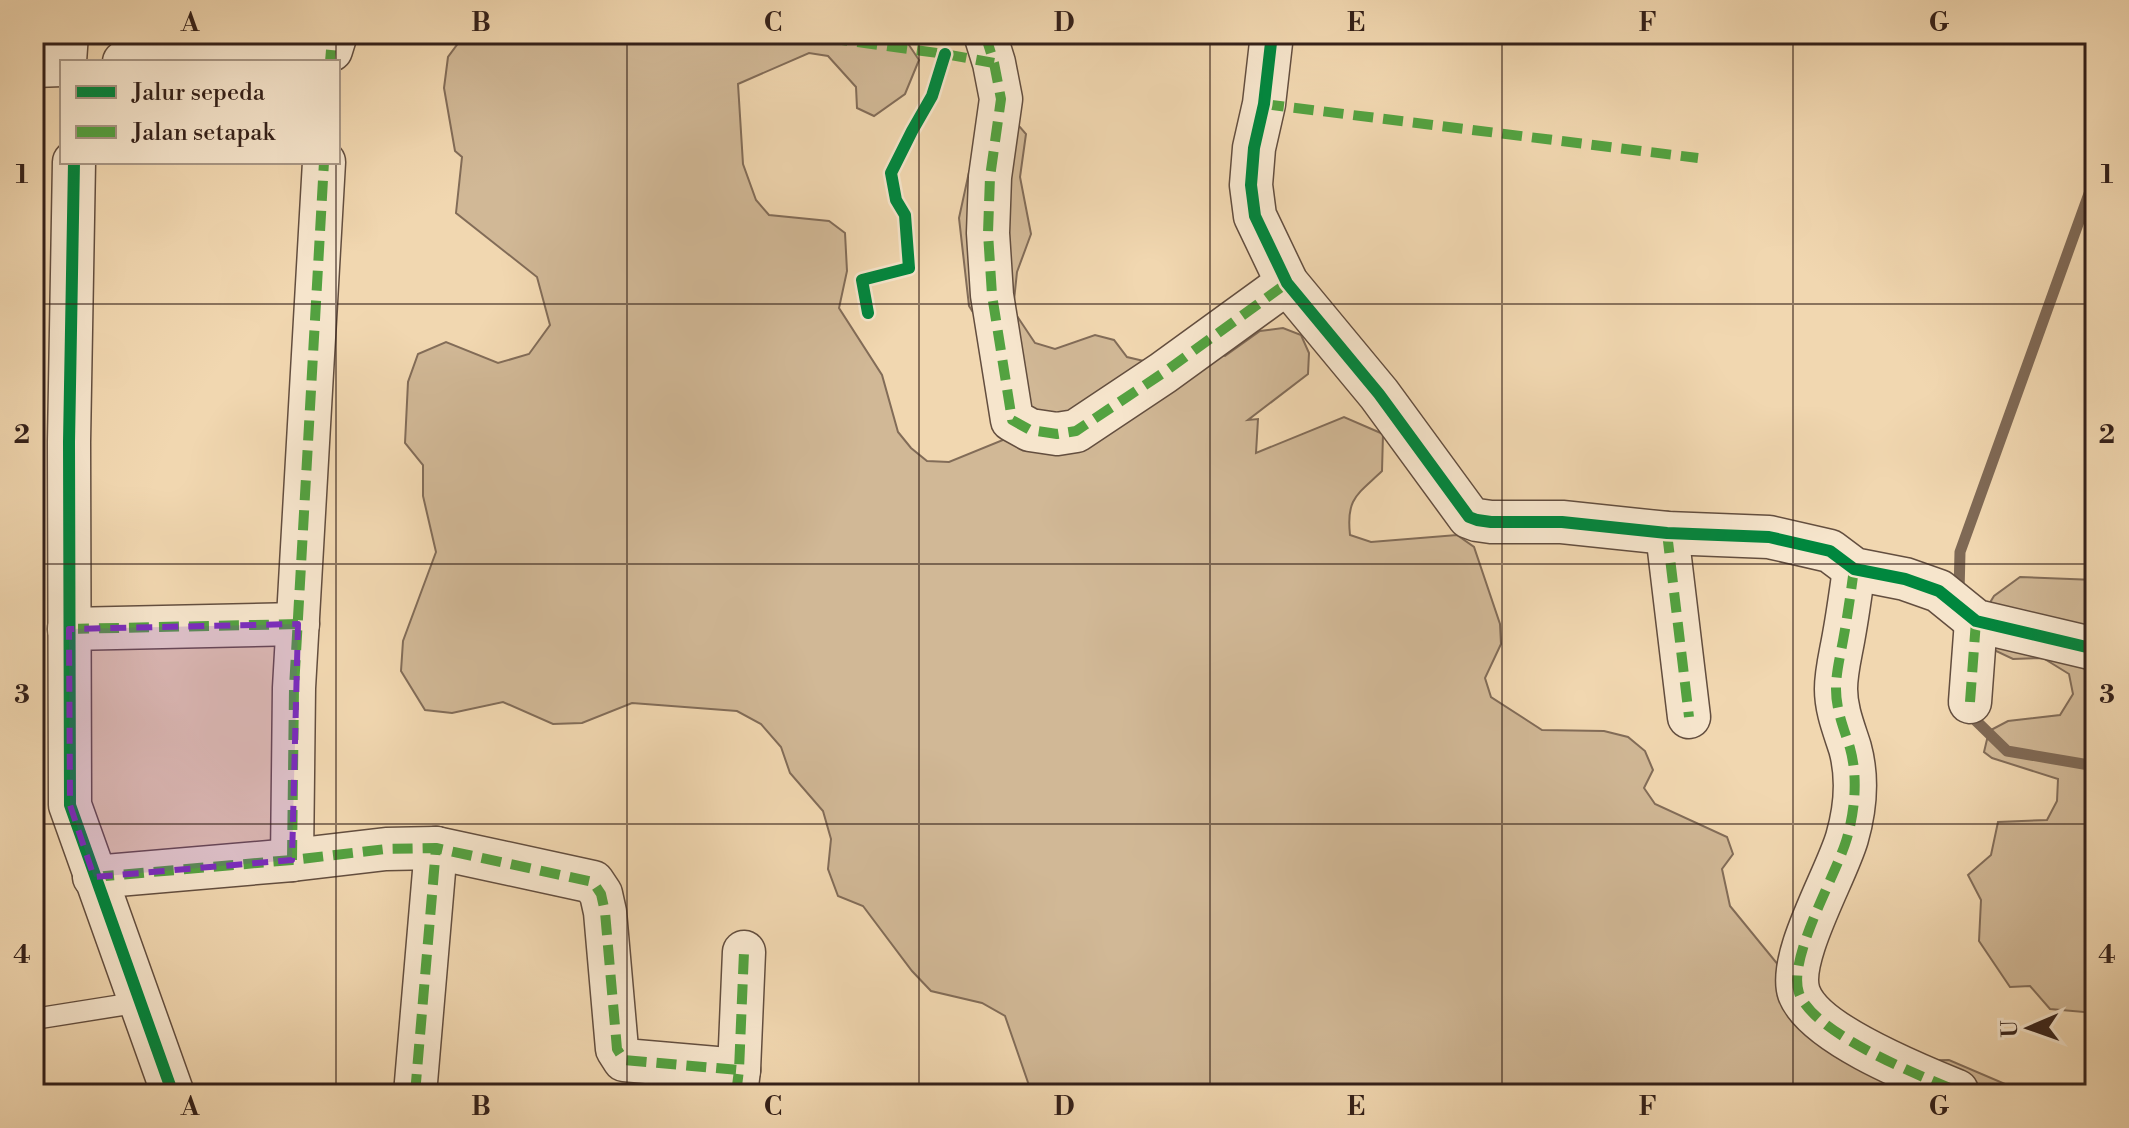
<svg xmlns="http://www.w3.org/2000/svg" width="2129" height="1128" font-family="'Libre Bodoni',serif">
<rect width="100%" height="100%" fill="#f1d7b0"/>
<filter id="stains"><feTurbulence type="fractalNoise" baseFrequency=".0025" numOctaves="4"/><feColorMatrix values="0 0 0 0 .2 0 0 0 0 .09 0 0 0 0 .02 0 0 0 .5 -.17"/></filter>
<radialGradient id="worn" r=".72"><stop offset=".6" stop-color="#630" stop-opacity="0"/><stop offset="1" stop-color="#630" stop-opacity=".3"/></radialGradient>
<g fill="#d1b896" stroke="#826c58" stroke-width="2">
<path d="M465,34H886L907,42L919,60L905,94L874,116L857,108L856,87L828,56L809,53L738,84L743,164L756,200L769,215L829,221L845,233L847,271L839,308L882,375L898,432L911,448L927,461L949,462L1003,440L1011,420L1004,362L969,306L959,218L969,172L992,128L1013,119L1026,134L1020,177L1031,234L1017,272L1013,310L1035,343L1055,349L1095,335L1114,340L1127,357L1148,362L1186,344L1225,356L1260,331L1283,328L1301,335L1309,353L1308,374L1248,420L1258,419L1256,453L1344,417L1383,434L1382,471C1357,495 1346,498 1350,535L1371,542L1457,535L1474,547L1500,624L1501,644L1485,678L1491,697L1542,730L1604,731L1628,737L1645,751L1653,770L1644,788L1655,804L1727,837L1733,854L1722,869L1730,906L1833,1032L1886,1061L1949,1060L2026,1093L2044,1094H1032L1005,1016L982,1003L931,991L912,971L863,906L838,896L828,869L831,839L823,811L790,773L781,747L761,724L737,711L632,703L582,723L553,724L503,702L452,713L425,710L401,671L403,641L436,552L423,496V465L405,443L408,382L418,354L446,342L498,363L529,354L550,325L537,277L456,213L462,157L455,151L444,88L448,57Z"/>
<path d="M2020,577L2095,580V1013L2050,1009L2030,986L2010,987L1979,941L1981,900L1968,875L1991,855L1998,822L2047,820L2057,801L2058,779L1992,758L1984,752L1989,731L2008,721L2060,715L2073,694L2069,674L2043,658L2013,659L1996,651L1985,635L1983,614L1994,596Z"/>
</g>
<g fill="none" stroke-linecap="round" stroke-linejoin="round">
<g stroke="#7f6955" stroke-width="11">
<path d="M1959,593L1960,552L2095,177"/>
<path d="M1968,713L2007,751L2095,766"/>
</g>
<defs>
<g id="service">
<path d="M76,62L78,34"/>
<path d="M34,1019L141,1002"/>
</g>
<g id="minor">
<path d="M985,34L994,63L1001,99L990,177L988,233L992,295L1012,420L1030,430L1057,434L1076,431L1163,373L1287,283"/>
<path d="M1272,34L1264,104L1254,148L1251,185L1255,216L1287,283L1379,394L1469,517L1477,520L1491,522H1562L1667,533L1769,537L1830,551L1854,569L1905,579L1939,591L1976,621L2095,649"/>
<path d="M124,62L331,50L336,34"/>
<path d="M34,66L62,65"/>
<path d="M74,162L69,442L70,805L173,1094"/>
<path d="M1667,533L1689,717"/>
<path d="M1854,569C1851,591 1848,613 1844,635C1841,653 1836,671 1836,689C1836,710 1844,729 1850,748C1858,777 1855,810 1847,838C1836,876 1787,958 1799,993C1814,1034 1918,1075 1957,1091"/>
<path d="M69,629L298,624"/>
<path d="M1970,702L1976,621"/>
<path d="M292,860L294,688L324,162"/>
<path d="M94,877L292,860L386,849L436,848L593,882L601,894L605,912L617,1049L624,1060L739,1070"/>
<path d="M415,1094L436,848"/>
<path d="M736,1094L739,1070L744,952"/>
</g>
</defs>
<use href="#service" stroke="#634e3f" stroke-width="23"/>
<use href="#minor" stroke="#634e3f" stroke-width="45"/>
<use href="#service" stroke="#f6e5cc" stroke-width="20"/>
<use href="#minor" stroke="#f6e5cc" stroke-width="42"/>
<g stroke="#53a240" stroke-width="10" stroke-dasharray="20 10" stroke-linecap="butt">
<path d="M798,34L945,54L994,63"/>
<path d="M985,34L994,63L1001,99L990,177L988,233L992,295L1012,420L1030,430L1057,434L1076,431L1163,373L1287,283"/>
<path d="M330,62L331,50"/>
<path d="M1264,104L1698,158"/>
<path d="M1667,533L1689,717"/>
<path d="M1854,569C1851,591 1848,613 1844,635C1841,653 1836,671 1836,689C1836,710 1844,729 1850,748C1858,777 1855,810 1847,838C1836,876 1787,958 1799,993C1814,1034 1918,1075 1957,1091"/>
<path d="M69,629L298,624"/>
<path d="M1970,702L1976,621"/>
<path d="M292,860L294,688L324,162"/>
<path d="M94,877L292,860L386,849L436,848L593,882L601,894L605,912L617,1049L624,1060L739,1070"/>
<path d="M415,1094L436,848"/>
<path d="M736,1094L739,1070L744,952"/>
</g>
<defs>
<g id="cycleway">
<path d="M1272,34L1264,104L1254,148L1251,185L1255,216L1287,283L1379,394L1469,517L1477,520L1491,522H1562L1667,533L1769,537L1830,551L1854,569L1905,579L1939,591L1976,621L2095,649"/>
<path d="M74,162L69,442L70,805L173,1094"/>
<path d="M868,313L862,280L909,268L905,215L896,200L891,173L912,131L932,96L945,54"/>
</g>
</defs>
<use href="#cycleway" stroke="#f6e5cc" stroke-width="17"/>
<use href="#cycleway" stroke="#00873e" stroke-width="12"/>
</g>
<path fill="#7b2cbf" fill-opacity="0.2" stroke="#7b2cbf" stroke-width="6" stroke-dasharray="16 10" stroke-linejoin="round" d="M298,624L292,860L94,877L70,805L69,629Z"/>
<path fill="none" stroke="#342019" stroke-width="2" stroke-opacity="0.55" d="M336,34V62M627,34V1094M919,34V1094M1210,34V1094M1502,34V1094M1793,34V1094M336,162V1094M34,304H2095M34,564H2095M34,824H2095"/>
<rect width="2129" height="1128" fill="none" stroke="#f1d7b0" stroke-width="88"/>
<rect x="60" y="60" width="280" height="104" fill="#f6e5cc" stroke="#a89684" stroke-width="2"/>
<rect x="76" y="86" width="40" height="12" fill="#00873e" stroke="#a89684" stroke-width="2"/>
<text x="132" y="100" font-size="24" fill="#342019">Jalur sepeda</text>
<rect x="76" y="126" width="40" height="12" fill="#53a240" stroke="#a89684" stroke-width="2"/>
<text x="132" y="140" font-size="24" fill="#342019">Jalan setapak</text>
<g transform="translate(2029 1028) rotate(268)" stroke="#f6e5cc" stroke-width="6" paint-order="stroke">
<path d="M0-6L14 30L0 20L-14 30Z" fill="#342019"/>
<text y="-12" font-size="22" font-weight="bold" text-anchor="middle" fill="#342019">U</text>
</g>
<rect x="44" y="44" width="2041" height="1040" fill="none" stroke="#342019" stroke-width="3"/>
<g font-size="26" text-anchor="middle" font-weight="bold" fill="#342019">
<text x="190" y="31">A</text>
<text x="481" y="31">B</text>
<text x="773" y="31">C</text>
<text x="1064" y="31">D</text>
<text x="1356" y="31">E</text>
<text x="1648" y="31">F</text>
<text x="1939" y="31">G</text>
<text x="22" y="183">1</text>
<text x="2107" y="183">1</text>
<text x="22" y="443">2</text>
<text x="2107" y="443">2</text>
<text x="22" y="703">3</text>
<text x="2107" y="703">3</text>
<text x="22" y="963">4</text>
<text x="2107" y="963">4</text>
<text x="190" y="1115">A</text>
<text x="481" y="1115">B</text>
<text x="773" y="1115">C</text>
<text x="1064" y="1115">D</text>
<text x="1356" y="1115">E</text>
<text x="1648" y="1115">F</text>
<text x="1939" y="1115">G</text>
</g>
<rect width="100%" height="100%" filter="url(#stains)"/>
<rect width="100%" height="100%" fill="url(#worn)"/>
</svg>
